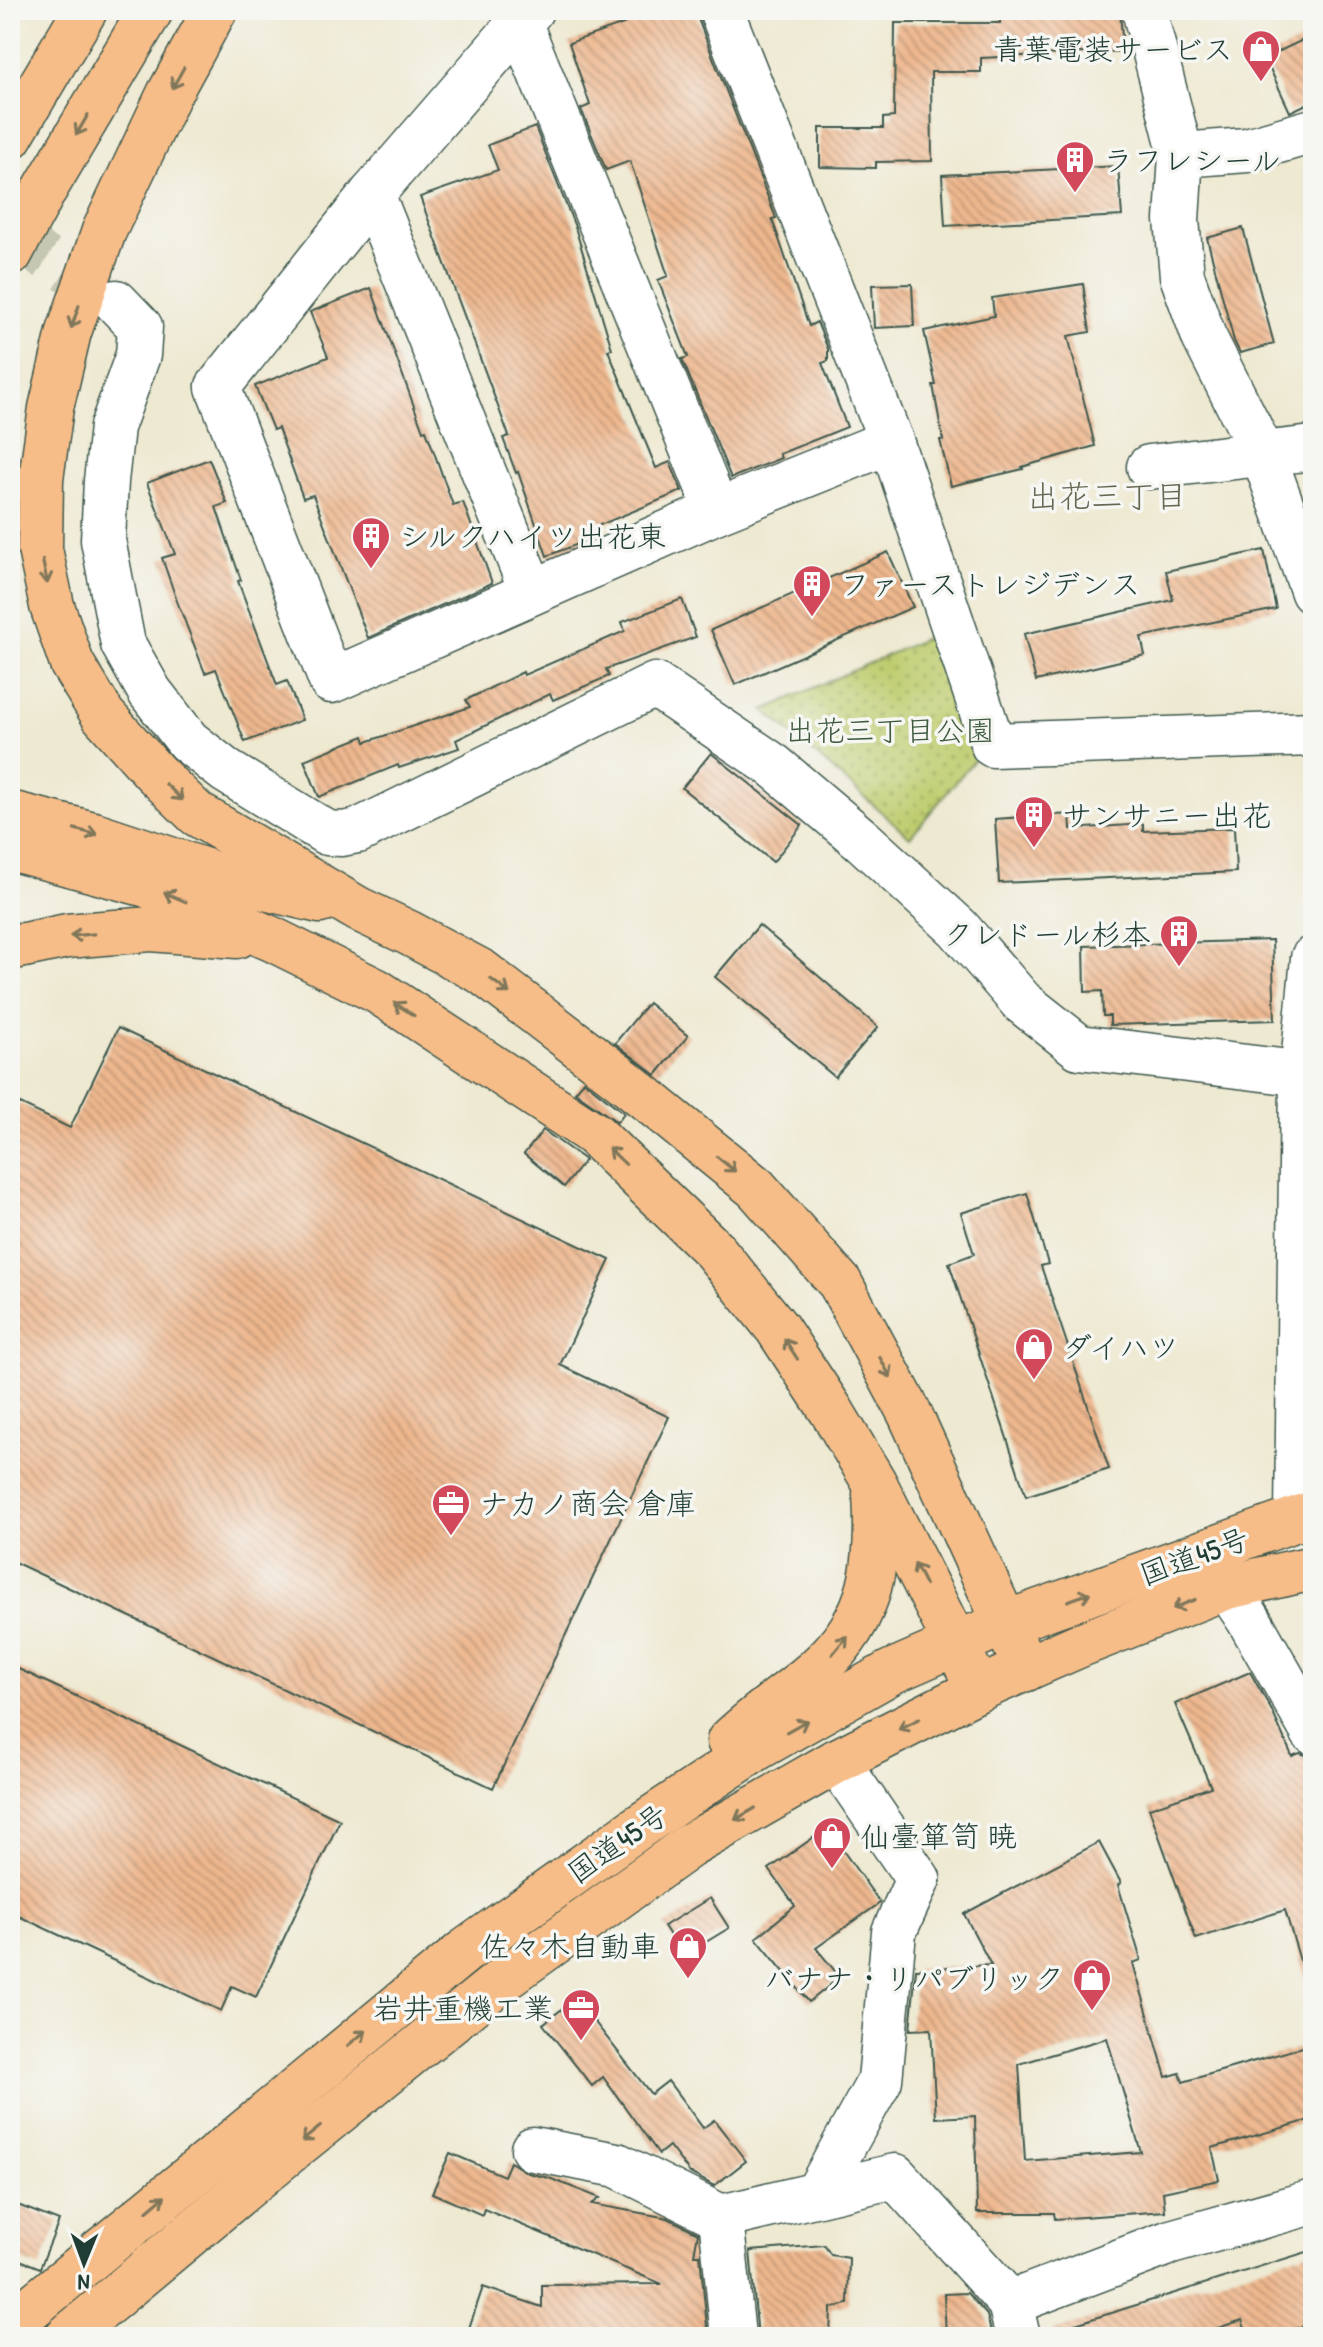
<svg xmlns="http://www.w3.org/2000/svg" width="1323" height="2347" font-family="'Patrick Hand','Klee One',sans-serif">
<defs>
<pattern id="park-dots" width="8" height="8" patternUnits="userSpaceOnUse" patternTransform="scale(2)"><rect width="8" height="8" fill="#bfcd6f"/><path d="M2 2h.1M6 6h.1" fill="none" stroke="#9ba85c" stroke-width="1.8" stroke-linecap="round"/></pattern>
<pattern id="building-back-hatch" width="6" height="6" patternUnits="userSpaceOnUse" patternTransform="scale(2)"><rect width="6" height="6" fill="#eeb78e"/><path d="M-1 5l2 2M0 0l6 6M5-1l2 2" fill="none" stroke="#c09675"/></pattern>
</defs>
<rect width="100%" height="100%" fill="#f6f6f2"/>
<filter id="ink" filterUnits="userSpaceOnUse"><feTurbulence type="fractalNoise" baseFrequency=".0125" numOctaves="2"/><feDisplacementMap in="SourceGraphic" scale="16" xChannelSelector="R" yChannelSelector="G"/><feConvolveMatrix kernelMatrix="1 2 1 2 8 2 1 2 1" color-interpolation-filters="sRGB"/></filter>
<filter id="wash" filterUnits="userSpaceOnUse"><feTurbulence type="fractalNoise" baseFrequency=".006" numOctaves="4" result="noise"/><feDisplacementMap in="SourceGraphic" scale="32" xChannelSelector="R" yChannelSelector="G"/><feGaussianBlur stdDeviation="1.8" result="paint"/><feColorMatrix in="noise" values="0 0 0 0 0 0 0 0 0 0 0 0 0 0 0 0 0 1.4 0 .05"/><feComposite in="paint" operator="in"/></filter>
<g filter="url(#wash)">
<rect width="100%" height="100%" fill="#eee9d1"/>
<path fill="url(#park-dots)" stroke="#6f8552" stroke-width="2" d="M928,637L975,759L910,837L764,710Z"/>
<g id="blocks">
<g fill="url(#building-back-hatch)" fill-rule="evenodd">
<path d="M619,10H697L698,19L776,218L772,219L809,326L817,322L828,349V361L822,363L847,427L779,454L781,458L731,478L682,359L688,357L658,280L668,276L630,161L606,170L581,109L590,105L569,43L624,24Z"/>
<path d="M1000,10H1120L1123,51L981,58V72H931L932,161L876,162V168L820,167V128H883V118L894,117L895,23H1000Z"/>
<path d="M1313,35V101L1290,112L1265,58Z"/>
<path d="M535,127L575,227L612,349L608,350L656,468L670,462L682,491L583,532L586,541L547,556L518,472L516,473L503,438L509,436L420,197L498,170L488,145Z"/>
<path d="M1118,166L1122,216L945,226L942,175Z"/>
<path d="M1243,228L1274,344L1240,353L1234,341L1207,238Z"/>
<path d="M912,284L914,326L874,328L872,285Z"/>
<path d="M1083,284L1090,332L1068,336L1095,446L1022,467L1023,469L951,486L940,440H943L933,385H936L924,331L994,316L992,298Z"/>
<path d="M371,288L423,431L426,430L453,505L463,502L492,583L368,638L313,495L303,498L278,428L273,430L255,386L328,357L310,312Z"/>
<path d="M209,459L227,503L216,507L241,580L238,581L277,685L287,681L302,720L245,742L216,669L205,673L177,601L162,558L175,554L147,483Z"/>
<path d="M1264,550L1276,609L1141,637L1145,655L1036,681L1024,634L1173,600L1166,571Z"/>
<path d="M888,552L913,607L735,685L711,630Z"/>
<path d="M682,599L696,637L606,669L609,676L553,700L550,694L456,740L459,748L399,768L398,765L319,797L304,760L364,736L366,742L470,707L466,700L523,672L524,675L625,631L622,622Z"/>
<path d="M711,753L802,825L773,862L682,788Z"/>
<path d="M1070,814L1071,829L1143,824V831L1234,828L1236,872L999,883L995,819Z"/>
<path d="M759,925L878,1027L835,1077L715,977Z"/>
<path d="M1272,940L1275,1020L1110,1025V1016H1103L1102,991L1085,992L1084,946Z"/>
<path d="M648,1003L688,1036L656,1075L615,1043Z"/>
<path d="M118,1028L610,1260L560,1365L669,1417L493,1788L10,1560V1099L70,1128Z"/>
<path d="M584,1081L624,1113L617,1122L575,1092Z"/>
<path d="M543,1130L585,1160L564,1187L524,1154Z"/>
<path d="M1027,1193L1048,1264L1041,1266L1109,1469L1026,1496L949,1263L974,1254L961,1213Z"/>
<path d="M10,1665L340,1820L256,1997L232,1986L221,2011L10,1912Z"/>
<path d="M1250,1672L1272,1711L1292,1756L1300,1753L1306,1755L1313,1776V1976L1305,1978L1285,1910L1196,1939L1149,1808L1211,1787L1175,1704Z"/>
<path d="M827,1828L880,1903L816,1948L840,1977L809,2002L756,1938L795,1906L769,1869Z"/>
<path d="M1099,1842L1121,1883L1118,1885L1141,1960L1133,1963L1166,2077L1180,2073L1183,2082L1313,2044V2119L1212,2148L1219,2180L1163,2192L1165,2211L1055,2219L1054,2213H977L975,2116L936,2118L931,2029L910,2030L916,1969L991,1965L964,1914ZM1107,2038L1141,2152L1025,2161L1019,2064Z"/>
<path d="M710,1898L729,1928L683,1956L664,1926Z"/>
<path d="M576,1998L651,2094L668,2081L703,2128L714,2120L746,2161L714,2186L690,2173L669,2146L659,2154L603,2077L592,2086L543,2024Z"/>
<path d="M450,2153L504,2176L510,2162L528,2173L549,2178L600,2198L592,2204L668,2218L698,2233L694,2255H700L708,2337H466L483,2287L542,2307V2285L662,2284L484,2209L482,2215L432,2193Z"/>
<path d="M10,2202L59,2221L40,2268L10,2256Z"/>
<path d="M824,2245L831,2255L849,2258L848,2304L831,2308L830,2337H758L750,2251Z"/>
<path d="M1313,2250V2323L1269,2337H1248L1242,2320L1191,2337H1054L1053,2331Z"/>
<path d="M967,2293L987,2315L992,2337H946L944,2294Z"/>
</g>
</g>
</g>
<g filter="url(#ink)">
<use href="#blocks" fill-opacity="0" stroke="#3e574c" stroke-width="2"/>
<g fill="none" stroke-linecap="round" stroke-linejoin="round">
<path stroke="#c5c7b2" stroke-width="44" stroke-dasharray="44 22" stroke-linecap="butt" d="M10,235L116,302"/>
<defs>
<g id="minor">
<path d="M531,10L372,194L218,387L331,681L717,511L891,441"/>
<path d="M721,10L891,441L993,745L1313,734"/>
<path d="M1144,10L1181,155L1177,220L1182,276L1204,337L1263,454L1313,592"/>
<path d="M520,24L717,511"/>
<path d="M1181,155L1247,150L1313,131"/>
<path d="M372,194L532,592"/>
<path d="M116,302L140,327L138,355L112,427L106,481L103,540L123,644L150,692L188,741L226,771L327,833L342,834L358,831L655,685L774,766L863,841L958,928L1022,1002L1079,1047L1313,1075"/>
<path d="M1149,467L1313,448"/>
<path d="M1297,1519L1302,1075L1313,958"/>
<path d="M1227,1587L1249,1620L1313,1732"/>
<path d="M533,2149L617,2165L721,2217"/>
<path d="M817,2194L880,2080L894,1932L918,1879L837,1761"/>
<path d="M1010,2303L1171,2242L1313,2202"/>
<path d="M733,2337L721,2217L895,2176L1010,2303L1018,2337"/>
</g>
<g id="highway">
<path d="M215,10L169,94L104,231L69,332L51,408L41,479L40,549L52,606L72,664L103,715L155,773L197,814L358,909L409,933L482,972L627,1083L756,1188L840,1283L910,1414L1026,1669"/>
<path d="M10,137L85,10"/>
<path d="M10,254L45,189L151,10"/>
<path d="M10,813L94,834L239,882L320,901"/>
<path d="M10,848L147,885L272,939L377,991L594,1134L714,1250L777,1328L831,1410L874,1482L969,1670"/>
<path d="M10,948L67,936L151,929L237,936"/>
<path d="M729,1741C753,1718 779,1700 805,1679C870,1628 880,1573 875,1494"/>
<path d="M10,2325L465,1951L637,1828L759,1747L891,1672L955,1644L1006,1623L1313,1513"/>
<path d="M67,2337L280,2159L502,1980L689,1846L837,1761L979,1689L1080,1645L1227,1587L1313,1568"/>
</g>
</defs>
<use href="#minor" stroke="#3e574c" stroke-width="47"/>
<use href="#highway" stroke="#3e574c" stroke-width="47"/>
<use href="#minor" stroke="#fff" stroke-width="44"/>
<use href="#highway" stroke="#f7bd88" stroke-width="44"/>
</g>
<defs><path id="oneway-shaft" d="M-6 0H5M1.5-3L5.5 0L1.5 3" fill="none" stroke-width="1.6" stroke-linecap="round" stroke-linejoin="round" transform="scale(2)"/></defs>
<g stroke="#80775a">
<use href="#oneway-shaft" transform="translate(178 78) rotate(119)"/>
<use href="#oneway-shaft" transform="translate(82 125) rotate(120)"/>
<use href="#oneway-shaft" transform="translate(75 317) rotate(109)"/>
<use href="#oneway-shaft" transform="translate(45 572) rotate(78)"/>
<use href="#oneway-shaft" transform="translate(174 792) rotate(44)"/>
<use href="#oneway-shaft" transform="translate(86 832) rotate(15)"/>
<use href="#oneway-shaft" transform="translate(175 897) rotate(-156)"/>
<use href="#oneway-shaft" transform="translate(82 935) rotate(175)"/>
<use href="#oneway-shaft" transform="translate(500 986) rotate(37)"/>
<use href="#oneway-shaft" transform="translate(404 1009) rotate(-147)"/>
<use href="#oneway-shaft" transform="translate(617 1156) rotate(-136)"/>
<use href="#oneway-shaft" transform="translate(726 1164) rotate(39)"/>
<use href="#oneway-shaft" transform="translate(791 1349) rotate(-123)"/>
<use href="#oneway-shaft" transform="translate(885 1367) rotate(62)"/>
<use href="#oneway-shaft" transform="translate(920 1574) rotate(-117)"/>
<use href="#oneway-shaft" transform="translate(1079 1597) rotate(-20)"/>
<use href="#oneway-shaft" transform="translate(1184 1604) rotate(158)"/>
<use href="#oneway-shaft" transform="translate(840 1645) rotate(-50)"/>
<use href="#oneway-shaft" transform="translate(909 1724) rotate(153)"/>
<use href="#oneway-shaft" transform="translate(797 1726) rotate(-29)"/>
<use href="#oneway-shaft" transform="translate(745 1814) rotate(150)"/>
<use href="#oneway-shaft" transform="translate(357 2038) rotate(-39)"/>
<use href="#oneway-shaft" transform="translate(311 2134) rotate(141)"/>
<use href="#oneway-shaft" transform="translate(156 2203) rotate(-40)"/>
</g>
</g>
<defs>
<symbol id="shop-pin" viewBox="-11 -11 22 30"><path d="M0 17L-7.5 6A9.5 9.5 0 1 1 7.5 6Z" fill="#d1495b" stroke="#f6f6f2"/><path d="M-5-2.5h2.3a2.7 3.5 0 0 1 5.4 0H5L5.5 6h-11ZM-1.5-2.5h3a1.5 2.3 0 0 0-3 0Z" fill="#fff"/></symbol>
<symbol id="building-pin" viewBox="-11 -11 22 30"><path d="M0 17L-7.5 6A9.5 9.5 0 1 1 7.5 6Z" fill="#d1495b" stroke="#f6f6f2"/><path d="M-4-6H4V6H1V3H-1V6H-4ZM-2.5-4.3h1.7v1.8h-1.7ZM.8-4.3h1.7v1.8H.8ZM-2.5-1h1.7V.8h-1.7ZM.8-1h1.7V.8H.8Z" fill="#fff"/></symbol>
<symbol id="office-pin" viewBox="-11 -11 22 30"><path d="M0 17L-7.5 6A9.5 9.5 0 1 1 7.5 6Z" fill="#d1495b" stroke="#f6f6f2"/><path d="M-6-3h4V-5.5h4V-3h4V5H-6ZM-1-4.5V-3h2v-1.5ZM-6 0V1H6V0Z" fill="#fff"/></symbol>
</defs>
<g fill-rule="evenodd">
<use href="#shop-pin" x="1239" y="27" width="44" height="60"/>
<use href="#building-pin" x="1053" y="138" width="44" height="60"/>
<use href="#building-pin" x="349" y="514" width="44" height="60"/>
<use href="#building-pin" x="790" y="562" width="44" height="60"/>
<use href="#building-pin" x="1012" y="793" width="44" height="60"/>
<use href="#building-pin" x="1157" y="912" width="44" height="60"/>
<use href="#shop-pin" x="1012" y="1325" width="44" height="60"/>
<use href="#office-pin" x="429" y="1481" width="44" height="60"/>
<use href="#shop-pin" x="810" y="1814" width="44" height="60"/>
<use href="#shop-pin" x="666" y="1924" width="44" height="60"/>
<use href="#shop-pin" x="1070" y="1956" width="44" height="60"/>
<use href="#office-pin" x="559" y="1986" width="44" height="60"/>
</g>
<g text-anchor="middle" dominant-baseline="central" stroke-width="7" stroke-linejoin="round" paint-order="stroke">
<g font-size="30" fill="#1f3d34" stroke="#f6f6f2" text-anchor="start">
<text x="1233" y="49" text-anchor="end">青葉電装サービス</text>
<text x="1103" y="160">ラフレシール</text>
<text x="399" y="536">シルクハイツ出花東</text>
<text x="840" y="584">ファーストレジデンス</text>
<text x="1062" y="815">サンサニー出花</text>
<text x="1151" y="934" text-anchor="end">クレドール杉本</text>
<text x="1062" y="1347">ダイハツ</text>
<text x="479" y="1503">ナカノ商会 倉庫</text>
<text x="860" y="1836">仙臺箪笥 暁</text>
<text x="660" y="1946" text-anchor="end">佐々木自動車</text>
<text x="1064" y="1978" text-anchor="end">バナナ・リパブリック</text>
<text x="553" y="2008" text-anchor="end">岩井重機工業</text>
</g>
<g font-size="30" fill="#3f5a40" stroke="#f6f6f2">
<text x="890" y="730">出花三丁目公園</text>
</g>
<g font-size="30" fill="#1f3d34" stroke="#f6f6f2">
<text transform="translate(1194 1556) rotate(-20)">国道45号</text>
<text transform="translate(617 1843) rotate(-35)">国道45号</text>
</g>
<g font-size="32" fill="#676854" stroke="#f6f6f2">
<text x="1107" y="495">出花三丁目</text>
</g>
</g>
<rect width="1323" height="2347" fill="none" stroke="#f6f6f2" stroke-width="40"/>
<g transform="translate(84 2263) rotate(181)" stroke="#f6f6f2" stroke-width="6" paint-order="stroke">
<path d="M0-6L14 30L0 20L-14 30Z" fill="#1f3d34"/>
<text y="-12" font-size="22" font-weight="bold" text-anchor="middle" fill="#1f3d34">N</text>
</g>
</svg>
